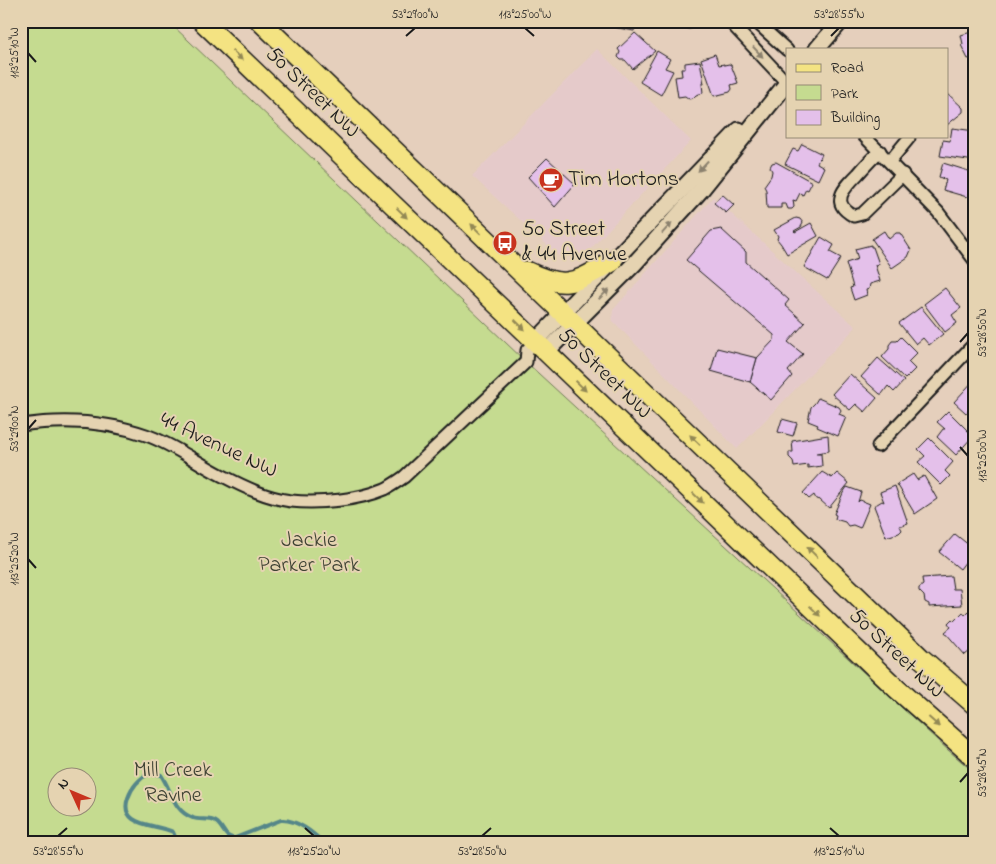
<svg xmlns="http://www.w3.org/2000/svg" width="996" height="864" font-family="'Indie Flower',sans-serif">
<rect width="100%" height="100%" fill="#e5cfbc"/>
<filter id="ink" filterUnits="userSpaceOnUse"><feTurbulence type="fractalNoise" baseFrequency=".02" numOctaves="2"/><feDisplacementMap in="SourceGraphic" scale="10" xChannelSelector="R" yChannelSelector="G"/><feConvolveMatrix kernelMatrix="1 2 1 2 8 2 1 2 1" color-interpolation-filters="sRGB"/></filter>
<g filter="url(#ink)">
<g fill="#e5caca">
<path d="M597,49L691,141L584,256H559L472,176Z"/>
<path d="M713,197L856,327L737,449L612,320L613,310Z"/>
</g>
<path fill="#c5db90" stroke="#707c56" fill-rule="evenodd" d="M21,21H168L526,362L948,750L975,773V843H21ZM58,776H88V806H58Z"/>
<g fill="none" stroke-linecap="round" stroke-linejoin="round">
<g stroke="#548689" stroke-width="4">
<path d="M176,843V839L173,832C157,824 118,827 128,798C132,786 140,778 151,772L161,775C172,791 173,811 193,818C200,821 209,817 216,822C224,827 224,839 235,838L281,820C297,819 313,833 324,843"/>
<path d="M367,843L374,839L386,842"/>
</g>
</g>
<g fill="#e4c0ea" stroke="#1c1c1c">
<path d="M609,21H636L634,31L608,26Z"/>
<path d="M975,31V57L968,59L961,45L963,44L961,35Z"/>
<path d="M635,33L655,51L633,69L625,60H621L618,57L620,52L618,49Z"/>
<path d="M657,51L670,59L665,68L673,71L661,95L640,82Z"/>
<path d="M715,54L719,65L724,64V65L729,64L731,65L738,83L731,85L732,89L730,92L714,96L701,59Z"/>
<path d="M700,61L704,84H702L703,93L696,95L693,98L689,99L685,96L678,97L675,77L682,76L681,68H685V63Z"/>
<path d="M947,93L963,108V112L947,125Z"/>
<path d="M952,128L975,131V161L940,156L943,140L950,141Z"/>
<path d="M802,144L822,154L817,163L824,167L818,180L785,164L793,149L798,151Z"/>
<path d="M547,158L575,184L555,207L528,177Z"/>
<path d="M776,162L812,182L808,190L806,189L803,195L800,193L796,201L793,200L794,207L792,209H788L786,204H781V208H767L766,190L764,186L771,176L772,171L770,167L772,163Z"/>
<path d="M943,163L975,173L973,182L975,186L971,192L969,191L967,197L943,190L946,180L939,177Z"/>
<path d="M722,194L734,205L726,213L714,203Z"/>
<path d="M796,218L800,219L803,223L801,227L794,231L795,232L811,223L818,236L787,254L781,244L777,239L778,236L774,230Z"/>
<path d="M721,229L746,252V262L789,300L785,305L805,323L788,342L803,354L788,371L792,376L771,400L750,382L757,358L774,340V335L686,260L711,231Z"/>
<path d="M884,231L889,239L896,233H900L911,250L908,257L892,268L872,239Z"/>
<path d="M821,237L834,245L830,252L841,258L827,280L804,267Z"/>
<path d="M871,245V247H873L879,264L875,265L880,281L870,284L869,289L866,290L867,295L854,300L850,288L853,287L846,263L858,259L855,249Z"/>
<path d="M945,288L961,308L952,315L957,323L945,332L924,304Z"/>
<path d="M921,307L943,334L929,345L923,338L916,344L899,323Z"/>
<path d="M901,337L917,353L908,362L915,369L905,379L882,357L889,349V345L892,341H897Z"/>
<path d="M717,348L757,358L750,382L711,371Z"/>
<path d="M878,358L904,381L894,392L888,386L882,394H880L861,377Z"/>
<path d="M850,374L877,398L865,412L856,404L850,410L832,394Z"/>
<path d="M975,379V404L966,413L954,402Z"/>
<path d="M818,398L839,407L841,410L839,414L846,417L838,436L817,427L818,425L808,421L811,407L815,403Z"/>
<path d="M948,411L973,436L956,455L937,437L943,429H945L937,422Z"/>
<path d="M782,419L797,423L793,436L778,432Z"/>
<path d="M828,435L829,451L816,453V454H821L822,466L808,468V465L794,467L793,461L789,457V452H793L792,441Z"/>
<path d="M929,438L953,462L945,471L950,476L941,485L918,462L925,456L918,449Z"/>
<path d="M822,472L832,478L837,473L849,483L829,508L820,500L816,499L814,495L809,499L803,493Z"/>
<path d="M913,474L917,480L924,476L937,499L915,514L897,484Z"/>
<path d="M895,486L908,523L900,526L902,530L899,533L886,537L874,506L882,501L884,502L880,492Z"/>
<path d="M847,487L861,492L858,502L860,500L870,504L860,528L853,525L848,526L845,522L835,519L836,515L834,514L843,493Z"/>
<path d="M955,534L975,550L974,568L966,561L960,569L939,552Z"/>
<path d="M951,576L953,589H960L962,605L929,607V604L925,602L924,596L919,591V588L923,585L922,578Z"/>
<path d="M974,606L975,647L965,655L945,632L951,627L948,623L952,619L954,621L963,612L965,615Z"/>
</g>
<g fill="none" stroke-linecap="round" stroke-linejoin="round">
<defs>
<g id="minor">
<path d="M729,21L787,83"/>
<path d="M755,21L787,50"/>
<path d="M689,22L690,21"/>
<path d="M864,136L938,212L975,261"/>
<path d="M880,151C872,158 865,166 858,174C844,188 829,203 854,216L862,214L903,174"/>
<path d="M890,161L909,138"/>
<path d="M21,425C62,419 106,421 146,435C173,444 197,463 223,476C244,487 267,498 291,501C319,504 359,500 385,489C391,486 398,481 404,477L526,362L527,350L536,341"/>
<path d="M878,446L975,343"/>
</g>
<g id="tertiary">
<path d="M817,49L841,21"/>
<path d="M536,341L739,130"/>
<path d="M546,352L634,264L701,190L787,83"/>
</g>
<g id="primary">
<path d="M202,21L897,689L975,758"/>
<path d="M260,21L921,658L975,705"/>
<path d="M526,271C567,291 575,282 612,262"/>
</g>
</defs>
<use href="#minor" stroke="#1c1c1c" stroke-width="15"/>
<use href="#tertiary" stroke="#1c1c1c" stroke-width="19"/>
<use href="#primary" stroke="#1c1c1c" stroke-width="22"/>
<use href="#minor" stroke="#e5d3b1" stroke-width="11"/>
<use href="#tertiary" stroke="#e5d3b1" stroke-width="15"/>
<use href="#primary" stroke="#f4e382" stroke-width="19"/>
</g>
<defs><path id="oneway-solid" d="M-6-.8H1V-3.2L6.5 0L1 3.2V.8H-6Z" transform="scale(1.25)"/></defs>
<g fill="#8b816e">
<use href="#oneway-solid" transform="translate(758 52) rotate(47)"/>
<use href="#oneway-solid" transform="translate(703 166) rotate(133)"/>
<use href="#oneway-solid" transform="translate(667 228) rotate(-48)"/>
<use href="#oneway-solid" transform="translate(604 294) rotate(-45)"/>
</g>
<g fill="#938954">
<use href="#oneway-solid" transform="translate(237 55) rotate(44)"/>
<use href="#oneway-solid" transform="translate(402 213) rotate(44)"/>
<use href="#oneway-solid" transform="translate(476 229) rotate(-136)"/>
<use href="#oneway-solid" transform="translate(520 325) rotate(44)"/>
<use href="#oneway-solid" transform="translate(581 386) rotate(44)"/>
<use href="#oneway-solid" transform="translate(695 440) rotate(-136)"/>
<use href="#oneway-solid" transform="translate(698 498) rotate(44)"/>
<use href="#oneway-solid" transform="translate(812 552) rotate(-136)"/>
<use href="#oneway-solid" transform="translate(815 611) rotate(44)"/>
<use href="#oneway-solid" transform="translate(934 722) rotate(42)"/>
</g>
</g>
<path fill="none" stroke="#1c1c1c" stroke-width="2" d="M525,28L534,36M406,36L415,28M831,36L839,28M28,53L36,62M960,342L968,333M28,429L36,420M960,447L968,456M28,559L36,568M960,782L968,773M305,828L314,836M830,828L839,836M58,836L67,828M482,836L491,828"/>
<defs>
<symbol id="cafe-disc" viewBox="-11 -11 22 22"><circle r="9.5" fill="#c8321e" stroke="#e5d3b1"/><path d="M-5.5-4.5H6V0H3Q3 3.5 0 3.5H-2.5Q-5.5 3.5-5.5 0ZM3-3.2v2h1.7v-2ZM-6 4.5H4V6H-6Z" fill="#fff"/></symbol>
<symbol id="bus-disc" viewBox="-11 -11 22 22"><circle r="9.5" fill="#c8321e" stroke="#e5d3b1"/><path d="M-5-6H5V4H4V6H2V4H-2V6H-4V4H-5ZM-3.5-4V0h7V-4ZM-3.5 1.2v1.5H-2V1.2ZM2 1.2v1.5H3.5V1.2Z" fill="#fff"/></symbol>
</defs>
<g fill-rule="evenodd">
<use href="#cafe-disc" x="537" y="166" width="28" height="28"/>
<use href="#bus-disc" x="491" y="229" width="28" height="28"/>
</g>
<g text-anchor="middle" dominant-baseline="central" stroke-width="4" stroke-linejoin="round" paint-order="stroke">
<g font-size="22" fill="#1c1c1c" stroke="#e5d3b1">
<text transform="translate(312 93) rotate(44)">50 Street NW</text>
<text transform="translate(604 374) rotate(44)">50 Street NW</text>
<text transform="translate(218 446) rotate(25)">44 Avenue NW</text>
<text transform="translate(896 654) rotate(43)">50 Street NW</text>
</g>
<g font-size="22" fill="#1c1c1c" stroke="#e5d3b1" text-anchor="start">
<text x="568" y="180">Tim Hortons</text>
<text x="522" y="230">50 Street<tspan x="522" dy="25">&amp; 44 Avenue</tspan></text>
</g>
<g font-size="22" fill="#3e4233" stroke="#e5d3b1">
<text x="309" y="541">Jackie<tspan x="309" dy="25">Parker Park</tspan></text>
<text x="173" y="771">Mill Creek<tspan x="173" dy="25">Ravine</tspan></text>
</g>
</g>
<rect width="996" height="864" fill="none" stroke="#e5d3b1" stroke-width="55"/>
<rect x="786" y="48" width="162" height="90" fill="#e5d3b1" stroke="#958a75"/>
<rect x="796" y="64" width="25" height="8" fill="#f4e382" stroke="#958a75"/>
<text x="831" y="72" font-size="15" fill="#1c1c1c">Road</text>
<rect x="796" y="85" width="25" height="15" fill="#c5db90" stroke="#958a75"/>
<text x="831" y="98" font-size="15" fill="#1c1c1c">Park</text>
<rect x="796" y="110" width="25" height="15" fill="#e4c0ea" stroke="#958a75"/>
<text x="831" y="122" font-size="15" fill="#1c1c1c">Building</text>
<g transform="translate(72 792) rotate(314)"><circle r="24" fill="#e5d3b1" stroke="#958a75"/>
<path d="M0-4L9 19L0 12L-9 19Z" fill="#c8321e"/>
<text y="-8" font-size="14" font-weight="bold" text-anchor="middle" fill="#1c1c1c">N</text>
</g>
<rect x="28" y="28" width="940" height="808" fill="none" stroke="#1c1c1c" stroke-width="2"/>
<g font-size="12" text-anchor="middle" fill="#1c1c1c">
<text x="415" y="18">53°29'00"N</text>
<text x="525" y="18">113°25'00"W</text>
<text x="839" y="18">53°28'55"N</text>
<text transform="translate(14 53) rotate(-90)" y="4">113°25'10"W</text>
<text transform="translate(982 333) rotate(-90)" y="4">53°28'50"N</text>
<text transform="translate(14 429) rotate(-90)" y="4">53°29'00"N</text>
<text transform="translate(982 456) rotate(-90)" y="4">113°25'00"W</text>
<text transform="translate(14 559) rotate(-90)" y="4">113°25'20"W</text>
<text transform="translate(982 773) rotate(-90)" y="4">53°28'45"N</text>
<text x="58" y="855">53°28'55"N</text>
<text x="314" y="855">113°25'20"W</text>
<text x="482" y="855">53°28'50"N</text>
<text x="839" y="855">113°25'10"W</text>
</g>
</svg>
